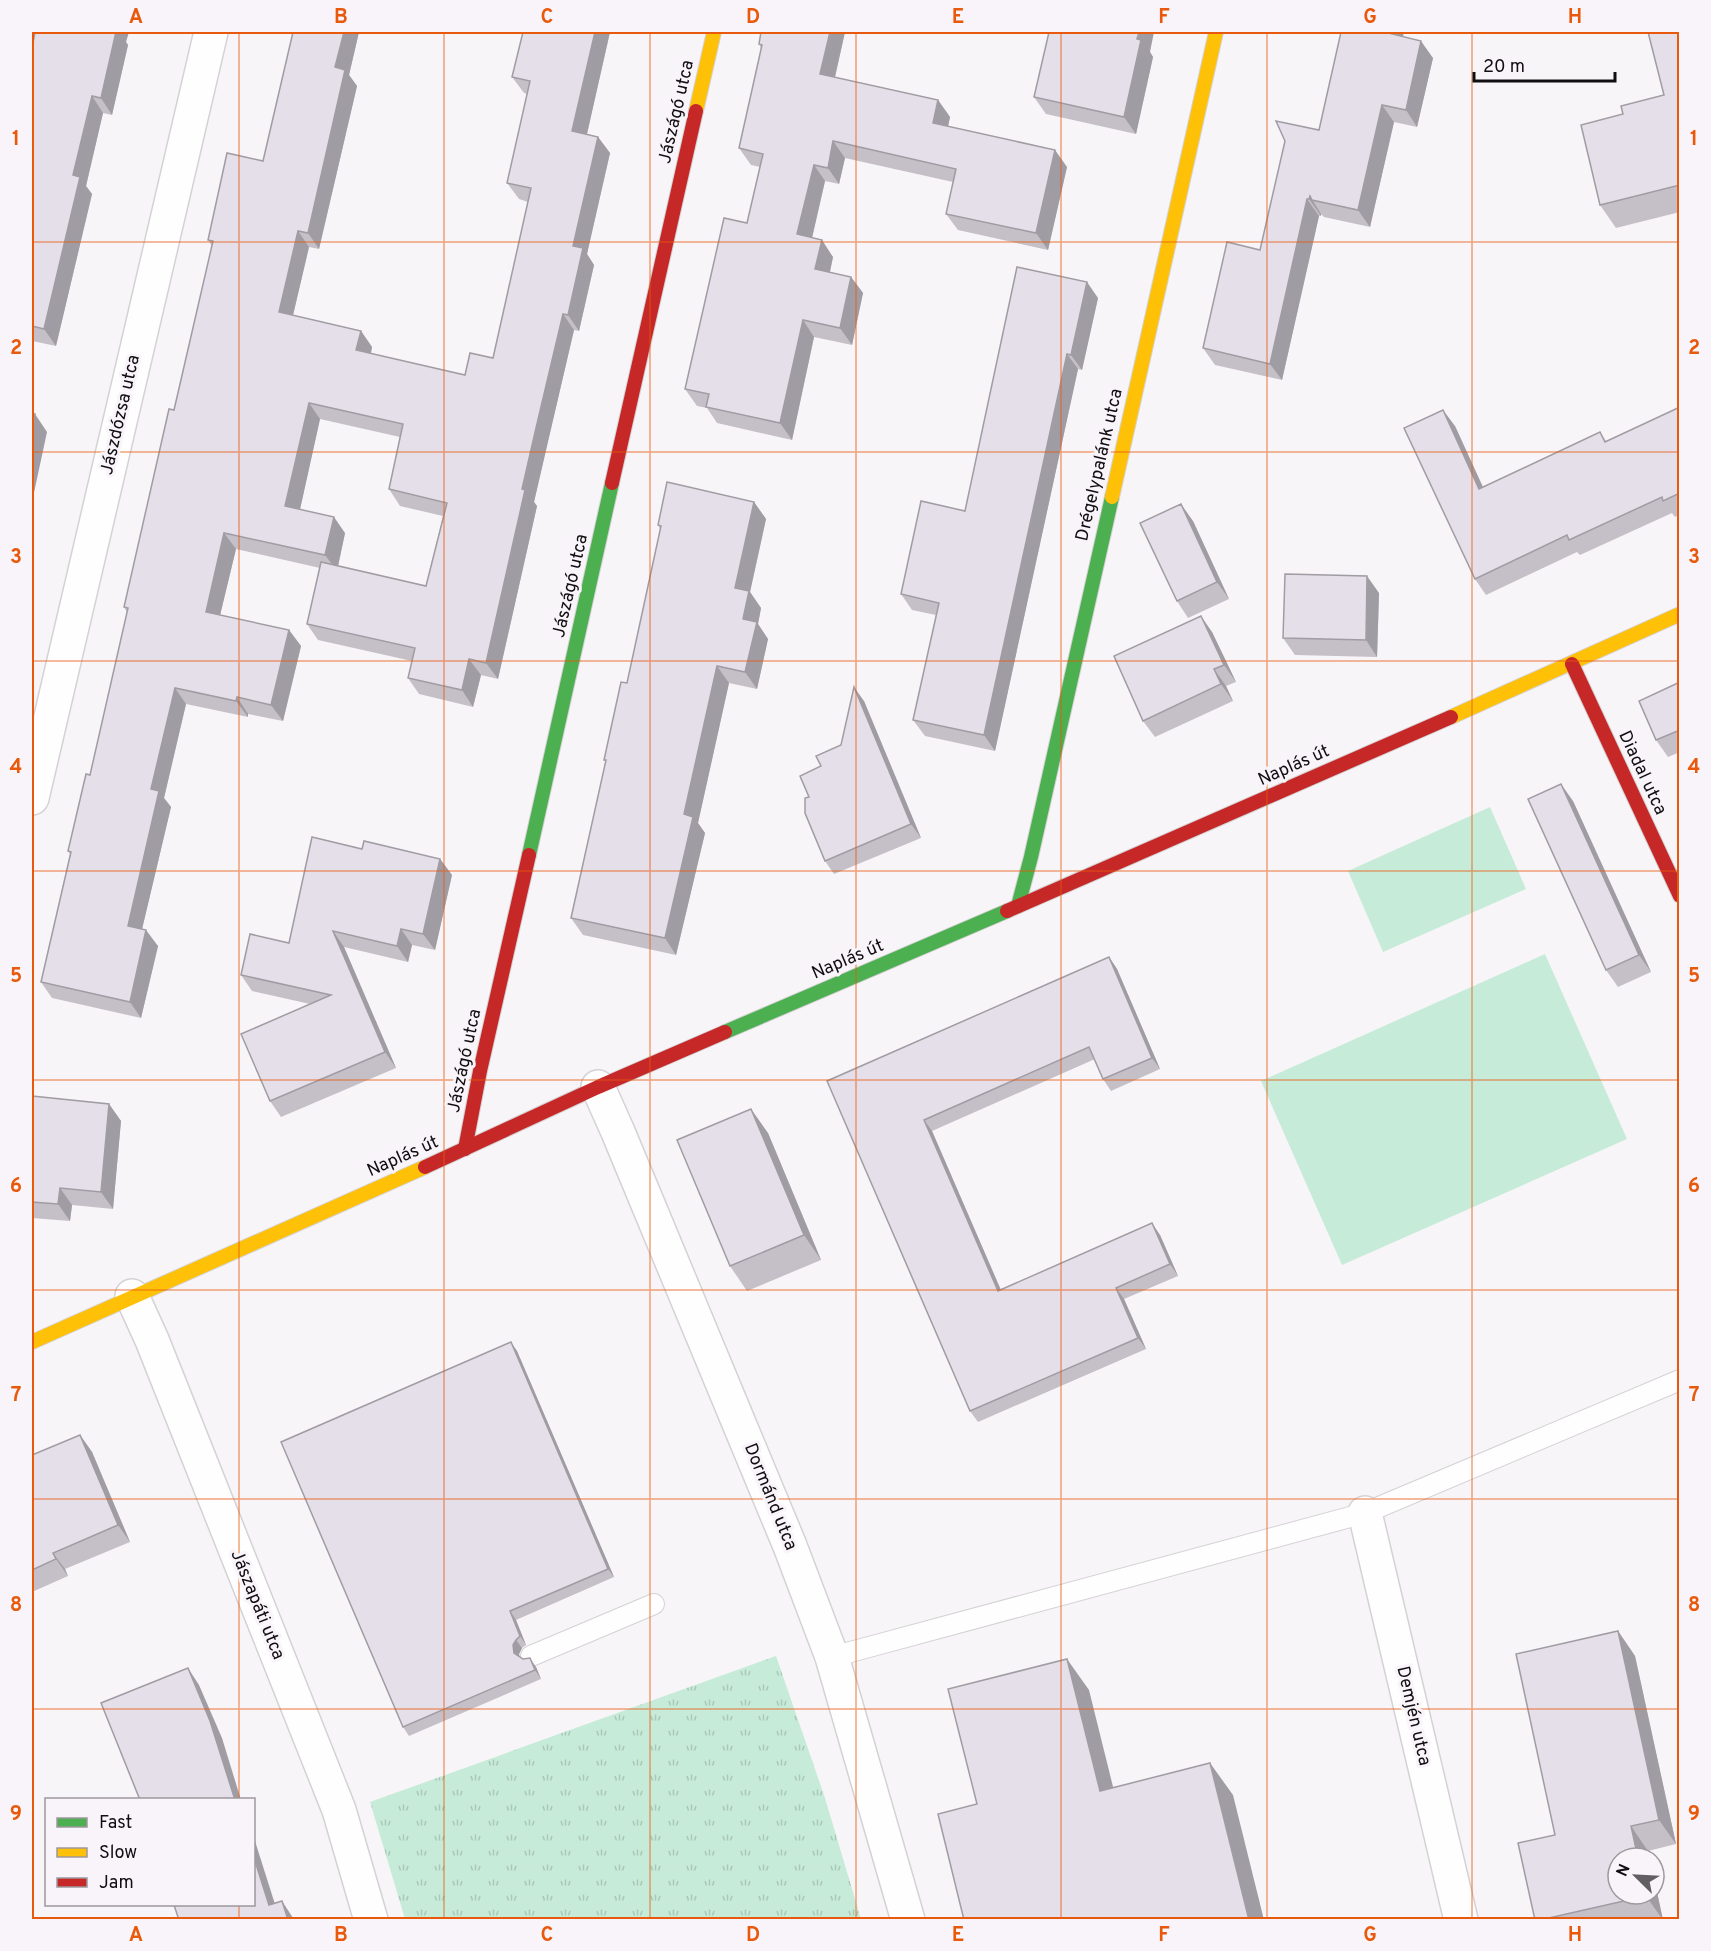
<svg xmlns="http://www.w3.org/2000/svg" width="1711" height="1951" font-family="Overpass,sans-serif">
<defs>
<pattern id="grass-tufts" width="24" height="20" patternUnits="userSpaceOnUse" patternTransform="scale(1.5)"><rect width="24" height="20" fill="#c7ebd9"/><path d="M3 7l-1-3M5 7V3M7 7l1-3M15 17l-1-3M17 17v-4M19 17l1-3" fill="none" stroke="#aac8b9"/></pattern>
</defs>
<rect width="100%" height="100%" fill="#f8f5f8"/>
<path fill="url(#grass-tufts)" d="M776,1656L825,1798L861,1919H405L370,1802Z"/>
<g fill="#c7ebd9">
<path d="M1490,807L1526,889L1383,952L1348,871Z"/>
<path d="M1545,954L1627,1139L1342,1265L1261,1081Z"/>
</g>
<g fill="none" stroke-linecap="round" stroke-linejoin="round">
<defs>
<g id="lane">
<path d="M531,1656L654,1604"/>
<path d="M832,1657L1365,1513L1680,1380"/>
</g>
<g id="street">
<path d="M32,798L211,32"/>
<path d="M598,1087L618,1132L790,1546L832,1657L908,1920"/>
<path d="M132,1296L152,1340L339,1810L371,1920"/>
<path d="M1365,1513L1461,1920"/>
</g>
<g id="fast">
<path d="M529,855L612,483"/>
<path d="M1018,906L1031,857L1112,497"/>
<path d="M725,1032L1007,911"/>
</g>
<g id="slow">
<path d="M696,111L714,32"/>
<path d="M1112,497L1216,32"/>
<path d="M1451,717L1680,614"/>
<path d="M32,1342L425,1167"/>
</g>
<g id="jam">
<path d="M612,483L696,111"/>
<path d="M1572,664L1680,896"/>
<path d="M1007,911L1451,717"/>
<path d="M465,1149L480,1071L529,855"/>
<path d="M425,1167L598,1087L725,1032"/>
</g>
</defs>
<use href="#lane" stroke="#d4d2d4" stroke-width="22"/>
<use href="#street" stroke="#d4d2d4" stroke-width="36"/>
<use href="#fast" stroke="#d4d2d4" stroke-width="16"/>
<use href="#slow" stroke="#d4d2d4" stroke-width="16"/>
<use href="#jam" stroke="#d4d2d4" stroke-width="16"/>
<use href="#lane" stroke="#fefefe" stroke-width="20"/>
<use href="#street" stroke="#fefefe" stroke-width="33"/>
<use href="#fast" stroke="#4caf50" stroke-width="14"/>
<use href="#slow" stroke="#ffc107" stroke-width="14"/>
<use href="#jam" stroke="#c62828" stroke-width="14"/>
</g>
<g fill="#c5c0c8" fill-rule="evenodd">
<path d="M293,32H359L349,75L357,86L319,249L309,247L293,315L361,331L372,347L371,354L465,375L493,358L528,202L519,199L507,183L527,94L524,93L512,77L523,32H610L587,134L598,137L610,153L587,254L594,265L579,331L574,330L547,445L534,502L537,506L498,679L481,675L473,707L419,694L408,678L412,661L318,640L307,624L320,568L236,549L220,615L289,630L301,646L283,721L248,714V717L186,704L164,798L171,807L142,929L158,946L141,1018L52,998L41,982L70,854L68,851L90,775L127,612L124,607L174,410L212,246L208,240L263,161ZM320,419L400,437L389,489L400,506L443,516L426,586L338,566L345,533L300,509Z"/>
<path d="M845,32L835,77L938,100L950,117L948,127L1067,167L1048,250L958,230L946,214L953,182L845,158L839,184L825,181L812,238L833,257L830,272L851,277L863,293L852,345L814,337L792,440L717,423L707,408L697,406L685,389L747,223L760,167L751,165L739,148L761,48L759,44Z"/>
<path d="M1680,32V212L1616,228L1600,205L1623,114L1664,95Z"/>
<path d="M1403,37L1433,58L1417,127L1394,122L1370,227L1324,217L1321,214V216H1319L1282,380L1215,365L1203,348L1260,250L1319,130Z"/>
<path d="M126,42L128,45L112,115L103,113L86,186L92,194L56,346L32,341V48Z"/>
<path d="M1150,52L1153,57L1136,134L1046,114L1034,97Z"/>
<path d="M1098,298L1082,370L1078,369L995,751L925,736L913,720L936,615L912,610L901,594L965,511Z"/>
<path d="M1680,407V514L1675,517L1672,513L1580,555L1577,552L1486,595L1475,579L1455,426L1483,487L1600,432L1606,441Z"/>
<path d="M754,502L766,519L750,592L761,608L758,624L768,639L757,689L729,683L698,823L705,833L676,955L583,935L571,918L606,762L604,760L627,683L660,529L658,525Z"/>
<path d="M1193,521L1229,599L1188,618L1177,601Z"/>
<path d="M1379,593L1377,657L1295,655L1283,638Z"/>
<path d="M1212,632L1236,682L1226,686L1233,701L1155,737L1143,721Z"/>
<path d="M1680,682V752L1668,757L1656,740Z"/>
<path d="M864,701L921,838L834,874L825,861L809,797L821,766L841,745Z"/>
<path d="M1573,801L1651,972L1618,987L1606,970Z"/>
<path d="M362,849L440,859L452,875L435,950L412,945L408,962L344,947L396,1068L281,1117L270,1101L310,1004L252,991L241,975L289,943Z"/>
<path d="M1109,957L1117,969L1160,1069L1111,1091L1103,1079L1095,1059L932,1131L1001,1290L1160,1235L1178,1276L1124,1299L1146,1349L978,1422L970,1411L827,1081Z"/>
<path d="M32,1096L109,1104L121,1121L113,1209L72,1205L70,1221L32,1218Z"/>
<path d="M768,1133L821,1260L747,1291L730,1266Z"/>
<path d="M517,1351L614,1577L516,1620L526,1645L522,1648L519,1654L520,1657L536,1667L541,1679L409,1736L403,1727Z"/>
<path d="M80,1435L92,1452L130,1542L65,1569L68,1576L32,1592V1455Z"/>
<path d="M1618,1631L1635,1656L1676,1844L1648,1851L1650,1858H1618L1654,1894V1878L1663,1920H1535L1555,1835Z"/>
</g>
<g fill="#a09ca3">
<path d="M116,32H129L126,42L128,45L112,115L101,98Z"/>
<path d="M344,32H359L349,75L357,86L319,249L308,233L335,67Z"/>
<path d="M595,32H610L584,147L572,131Z"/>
<path d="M830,32H845L832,90L820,74Z"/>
<path d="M1139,32H1154L1150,52L1153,57L1136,134L1124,117Z"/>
<path d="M1388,32H1404L1400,50L1388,33Z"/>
<path d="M1421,41L1433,58L1417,127L1406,110Z"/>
<path d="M92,96L103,113L86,186L92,194L56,346L44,329L73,175Z"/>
<path d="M938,100L950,117L945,140L933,123Z"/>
<path d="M1382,105L1394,122L1370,227L1358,210Z"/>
<path d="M598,137L610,153L587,254L594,265L579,331L568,315L573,246Z"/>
<path d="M833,141L845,158L839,184L828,168Z"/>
<path d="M1055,150L1067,167L1048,250L1036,233Z"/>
<path d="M814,165L825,181L809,251L797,234Z"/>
<path d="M1310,196L1321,214V216L1309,199Z"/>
<path d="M1307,199L1319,216L1282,380L1270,364Z"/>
<path d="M298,231L309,247L290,328L279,312Z"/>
<path d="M822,240L833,257L827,285L815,269Z"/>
<path d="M851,277L863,293L852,345L840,328Z"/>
<path d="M1087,282L1098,298L1082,370L1071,355Z"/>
<path d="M563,314L574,330L534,502L537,506L498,679L486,663L522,489Z"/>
<path d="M803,320L814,337L792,440L780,423Z"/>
<path d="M361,331L372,347L368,367L356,350Z"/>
<path d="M1067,354L1078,369L995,751L984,735Z"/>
<path d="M309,403L320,419L297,523L285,506Z"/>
<path d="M1443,410L1455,426L1491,505L1479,489Z"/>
<path d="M35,414L47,432L32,502V428Z"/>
<path d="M754,502L766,519L750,592L761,608L758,624L768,639L757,689L745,672L743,619L735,588Z"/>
<path d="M1181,504L1193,521L1229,599L1217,582Z"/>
<path d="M334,517L345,533L337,571L325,555Z"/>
<path d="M224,533L236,549L217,628L206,612Z"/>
<path d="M1367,576L1379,593L1377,657L1366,640Z"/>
<path d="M1201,616L1212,632L1236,682L1224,665Z"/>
<path d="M289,630L301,646L283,721L271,705Z"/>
<path d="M469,659L481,675L473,707L462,690Z"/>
<path d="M717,666L729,683L698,823L705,833L676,955L665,938L684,814Z"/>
<path d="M1214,669L1226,686L1233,701L1221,684Z"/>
<path d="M854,687L864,701L921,838L911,824Z"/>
<path d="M175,688L186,704L164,798L171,807L139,942L128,926L151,789Z"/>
<path d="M237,697L248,714V717L236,701Z"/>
<path d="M1561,784L1573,801L1651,972L1639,955Z"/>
<path d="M440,859L452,875L435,950L423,934Z"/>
<path d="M401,929L412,945L408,962L397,946Z"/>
<path d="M146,930L158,946L141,1018L130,1002Z"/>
<path d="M333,931L344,947L396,1068L385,1052Z"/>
<path d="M1109,957L1117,969L1160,1069L1152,1058Z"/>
<path d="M109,1104L121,1121L113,1209L101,1192Z"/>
<path d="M751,1109L768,1133L821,1260L804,1235Z"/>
<path d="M924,1120L932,1131L1006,1302L998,1291Z"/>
<path d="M60,1188L72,1205L70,1221L58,1204Z"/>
<path d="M1152,1223L1160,1235L1178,1276L1170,1264Z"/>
<path d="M1116,1288L1124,1299L1146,1349L1138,1338Z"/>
<path d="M511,1342L517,1351L614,1577L608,1569Z"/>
<path d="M80,1435L92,1452L130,1542L118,1525Z"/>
<path d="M53,1553L65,1569L68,1576L56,1559Z"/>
<path d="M510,1611L516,1620L526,1645L520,1636Z"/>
<path d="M1618,1631L1635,1656L1676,1844L1659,1820Z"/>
<path d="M516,1640L522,1648L519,1654L520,1661L514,1653L513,1645Z"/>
<path d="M530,1658L536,1667L541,1679L535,1670Z"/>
<path d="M1067,1659L1089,1690L1122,1823L1100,1791Z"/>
<path d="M188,1668L199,1685L222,1738L241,1800H235Z"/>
<path d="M1210,1763L1233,1795L1264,1920H1249Z"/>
<path d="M1631,1826L1648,1851L1650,1858H1638Z"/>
<path d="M254,1838L280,1920L269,1905L254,1858Z"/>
<path d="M1654,1878L1663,1920L1646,1896L1645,1894H1654Z"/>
<path d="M282,1901L293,1918L294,1920H288Z"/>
</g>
<g fill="#e5dfe9" stroke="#a09ca3" stroke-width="1.5">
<path d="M35,32H60L67,33V32H116L101,98L92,96L73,175L80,177L44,329L32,326V48Z"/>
<path d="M293,32H344L335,67L345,70L308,233L298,231L279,312L361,331L356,350L465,375L470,353L493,358L531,188L507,183L530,81L512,77L523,32H595L572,131L598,137L573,246L583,248L568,315L563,314L536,428L522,489L525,490L486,663L469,659L462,690L408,678L415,648L307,624L321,562L426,586L447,503L389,489L403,424L309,403L285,506L334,517L325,555L224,533L206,612L289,630L271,705L237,697L236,701L175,688L151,789L159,791L128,926L146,930L130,1002L41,982L71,852L68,851L86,774L90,775L128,608L124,607L169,409L174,410L213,241L208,240L227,153L263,161Z"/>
<path d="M761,32H830L820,74L938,100L933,123L1055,150L1036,233L946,214L956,169L833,141L828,168L814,165L797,234L822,240L815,269L851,277L840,328L803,320L780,423L706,407L709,394L685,389L724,218L747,223L763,154L739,148L762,45L759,44Z"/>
<path d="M1049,32H1139L1137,39L1141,40L1124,117L1034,97Z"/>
<path d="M1341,32H1388V33L1421,41L1406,110L1382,105L1358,210L1312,200L1310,196L1309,199H1307L1270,364L1203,348L1227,242L1260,250L1285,141L1276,121L1319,130Z"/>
<path d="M1648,32H1680V185L1600,205L1581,125L1623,114L1621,106L1664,95Z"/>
<path d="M1017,267L1087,282L1071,355L1067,354L984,735L913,720L939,603L901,594L921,501L965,511Z"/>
<path d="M1680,407V493L1663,501L1662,497L1569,540L1567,535L1475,579L1404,428L1443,410L1479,489L1600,432L1605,442Z"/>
<path d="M32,413L35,414L32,428Z"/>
<path d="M667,482L754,502L735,588L749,591L743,619L757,622L745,672L717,666L684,814L693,817L665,938L571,918L606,760H604L621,682L627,683L661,526L658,525Z"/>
<path d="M1181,504L1217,582L1177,601L1140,523Z"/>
<path d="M1285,574L1367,576L1366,640L1283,638Z"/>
<path d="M1201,616L1224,665L1214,669L1221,684L1143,721L1114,656Z"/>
<path d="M1680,682V730L1656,740L1639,701Z"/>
<path d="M854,687L911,824L825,861L805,813V798L809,797L800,776L821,766L816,756L841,745Z"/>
<path d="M1561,784L1639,955L1606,970L1528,799Z"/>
<path d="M312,837L362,849L364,841L440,859L423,934L401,929L397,946L333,931L385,1052L270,1101L241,1034L331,995L241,975L250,934L289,943Z"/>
<path d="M1109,957L1152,1058L1103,1079L1089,1047L924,1120L998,1291L1152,1223L1170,1264L1116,1288L1138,1338L970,1411L827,1081Z"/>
<path d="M32,1096L109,1104L101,1192L60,1188L58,1204L32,1202Z"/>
<path d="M751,1109L804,1235L730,1266L677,1140Z"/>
<path d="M511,1342L608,1569L510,1611L520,1636L516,1640L513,1645L514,1653L523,1659L530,1658L535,1670L403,1727L281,1442Z"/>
<path d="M80,1435L118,1525L53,1553L56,1559L32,1570V1455Z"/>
<path d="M1618,1631L1659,1820L1631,1826L1638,1858H1618V1894H1645L1646,1896L1540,1920H1535L1518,1843L1555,1835L1516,1654Z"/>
<path d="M1067,1659L1100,1791L1210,1763L1249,1920H964L938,1814L977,1804L948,1689Z"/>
<path d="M188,1668L210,1721L235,1800H140L101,1703Z"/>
<path d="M254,1858L269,1905L282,1901L288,1920H179L174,1905H254Z"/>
</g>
<path fill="none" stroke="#e8590c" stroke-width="1.5" stroke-opacity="0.55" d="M239,32V1800M444,32V1920M650,32V1920M856,32V1920M1061,32V1920M1267,32V1920M1472,32V1920M32,242H1680M32,452H1680M32,661H1680M32,871H1680M32,1080H1680M32,1290H1680M32,1499H1680M32,1709H1680M239,1904V1920"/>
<g text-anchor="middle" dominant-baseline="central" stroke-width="6" stroke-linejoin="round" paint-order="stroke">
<g font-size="18" fill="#100e10" stroke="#f9f4f9">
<text transform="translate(677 112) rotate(-77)">Jászágó utca</text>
<text transform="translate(121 415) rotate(-77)">Jászdózsa utca</text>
<text transform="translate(1100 465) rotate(-77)">Drégelypalánk utca</text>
<text transform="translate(571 586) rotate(-77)">Jászágó utca</text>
<text transform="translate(1294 766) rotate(-24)">Naplás út</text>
<text transform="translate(1642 773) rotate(65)">Diadal utca</text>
<text transform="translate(848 960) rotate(-23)">Naplás út</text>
<text transform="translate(465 1061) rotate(-78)">Jászágó utca</text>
<text transform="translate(403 1157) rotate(-24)">Naplás út</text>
<text transform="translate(770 1497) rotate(68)">Dormánd utca</text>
<text transform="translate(257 1605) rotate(68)">Jászapáti utca</text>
<text transform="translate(1413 1716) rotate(77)">Demjén utca</text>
</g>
</g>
<rect width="1711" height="1951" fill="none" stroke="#f9f4f9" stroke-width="66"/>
<rect x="45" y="1798" width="210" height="108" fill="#f9f4f9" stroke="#9c989c" stroke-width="1.5"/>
<rect x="57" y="1818" width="30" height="9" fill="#4caf50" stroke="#9c989c" stroke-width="1.5"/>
<text x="99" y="1828" font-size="18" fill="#100e10">Fast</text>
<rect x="57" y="1848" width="30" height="9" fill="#ffc107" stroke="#9c989c" stroke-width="1.5"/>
<text x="99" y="1858" font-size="18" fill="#100e10">Slow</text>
<rect x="57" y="1878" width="30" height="9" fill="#c62828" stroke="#9c989c" stroke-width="1.5"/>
<text x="99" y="1888" font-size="18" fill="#100e10">Jam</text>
<g transform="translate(1636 1876) rotate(294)"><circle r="28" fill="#f9f4f9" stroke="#9c989c" stroke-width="1.5"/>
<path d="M0-4.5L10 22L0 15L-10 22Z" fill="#615f61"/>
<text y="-9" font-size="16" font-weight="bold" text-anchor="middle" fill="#100e10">N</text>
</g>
<path d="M1474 72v9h141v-9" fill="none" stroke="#100e10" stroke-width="3"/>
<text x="1483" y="72" font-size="18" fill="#100e10" stroke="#f9f4f9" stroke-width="4.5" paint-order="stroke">20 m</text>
<rect x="33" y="33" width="1645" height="1885" fill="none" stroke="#e8590c" stroke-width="2"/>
<g font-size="20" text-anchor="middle" font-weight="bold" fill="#e8590c">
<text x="136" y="23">A</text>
<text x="341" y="23">B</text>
<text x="547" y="23">C</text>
<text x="753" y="23">D</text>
<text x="958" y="23">E</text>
<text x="1164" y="23">F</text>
<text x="1370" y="23">G</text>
<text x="1575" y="23">H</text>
<text x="16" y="145">1</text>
<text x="1694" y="145">1</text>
<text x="16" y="354">2</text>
<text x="1694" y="354">2</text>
<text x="16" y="563">3</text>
<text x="1694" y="563">3</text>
<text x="16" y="773">4</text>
<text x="1694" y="773">4</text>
<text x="16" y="982">5</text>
<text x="1694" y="982">5</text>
<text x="16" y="1192">6</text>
<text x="1694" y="1192">6</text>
<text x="16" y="1401">7</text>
<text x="1694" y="1401">7</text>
<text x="16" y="1611">8</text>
<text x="1694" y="1611">8</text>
<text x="16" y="1820">9</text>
<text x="1694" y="1820">9</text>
<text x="136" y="1941">A</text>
<text x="341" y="1941">B</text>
<text x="547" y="1941">C</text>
<text x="753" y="1941">D</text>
<text x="958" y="1941">E</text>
<text x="1164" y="1941">F</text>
<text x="1370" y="1941">G</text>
<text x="1575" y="1941">H</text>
</g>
</svg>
